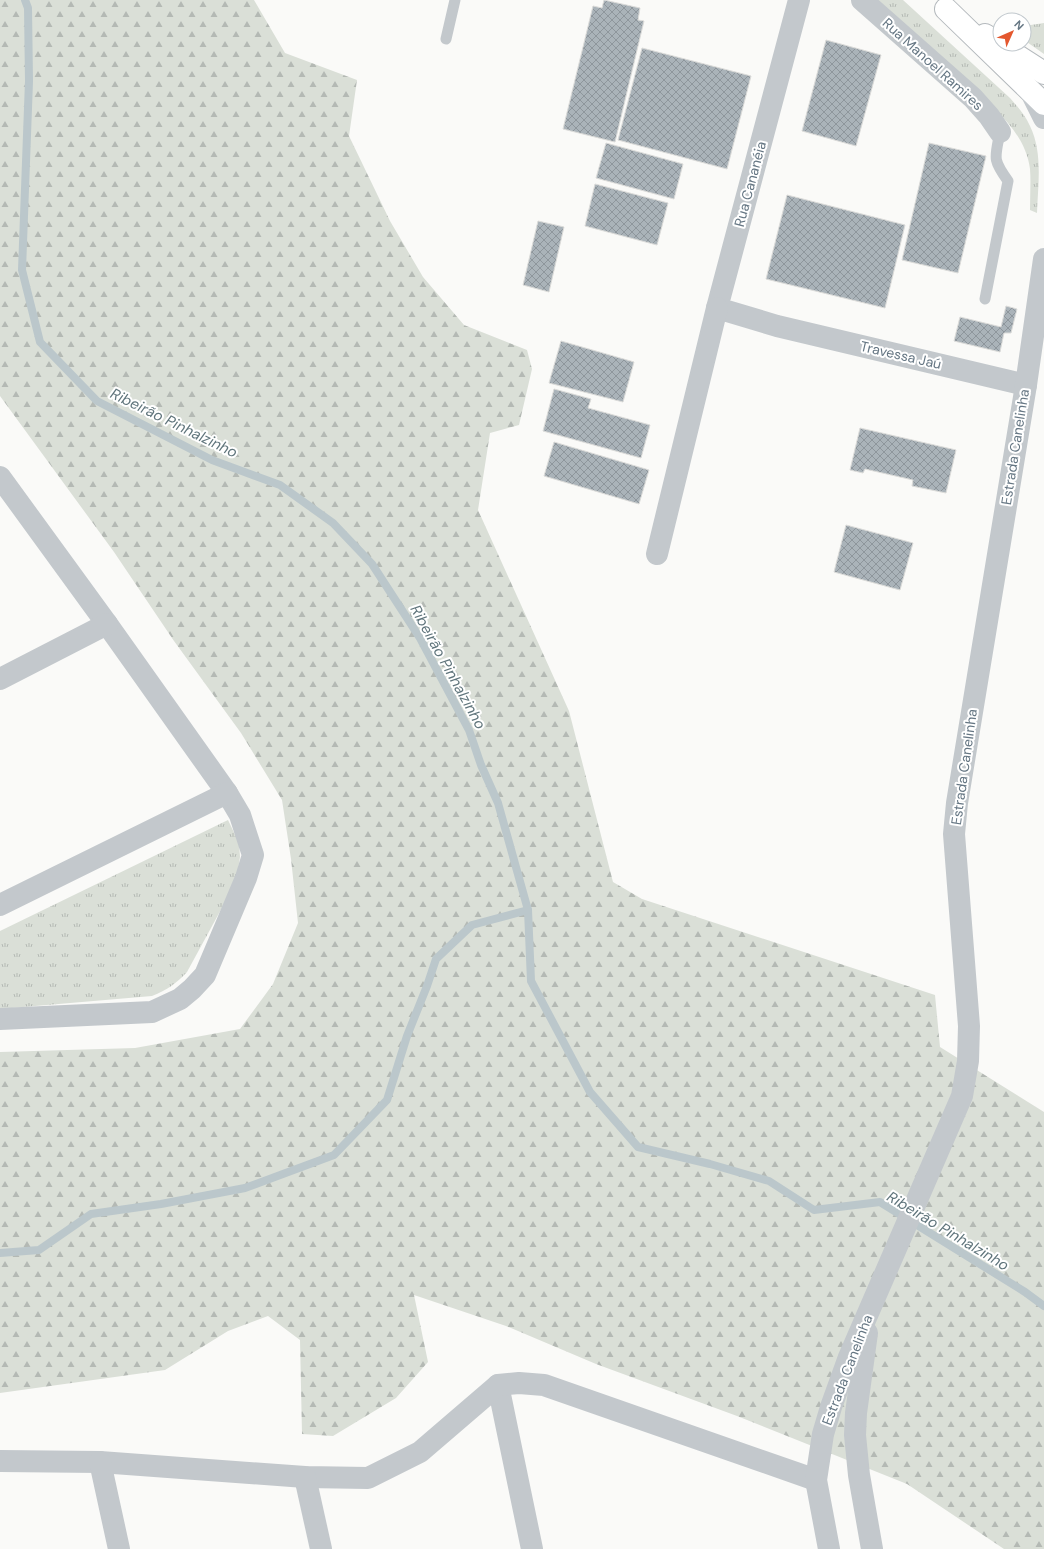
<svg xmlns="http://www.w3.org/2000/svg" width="1044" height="1549" font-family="'DM Sans',sans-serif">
<defs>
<pattern id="forest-firs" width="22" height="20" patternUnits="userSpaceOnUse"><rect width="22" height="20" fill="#dadfd7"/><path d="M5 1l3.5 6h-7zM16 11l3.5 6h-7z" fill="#b4b9b4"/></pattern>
<pattern id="park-tufts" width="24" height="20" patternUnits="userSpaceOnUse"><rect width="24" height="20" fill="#dadfd7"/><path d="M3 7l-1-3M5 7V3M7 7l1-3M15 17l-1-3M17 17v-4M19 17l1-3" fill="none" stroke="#b4b9b4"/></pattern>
<pattern id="building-cross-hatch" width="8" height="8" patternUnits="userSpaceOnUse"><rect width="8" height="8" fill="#aab3b9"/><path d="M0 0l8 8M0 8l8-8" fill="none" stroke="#8e969c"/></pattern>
</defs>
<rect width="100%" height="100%" fill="#fafaf8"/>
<path fill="url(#forest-firs)" d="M0,0H254L285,53L357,80L349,136L390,221L423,277L464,325L527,350L532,369L519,425L490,433L478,510L569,711L613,882L642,899L935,995L940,1047L1044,1112V1549H1004L907,1484L737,1416L596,1364L506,1326L414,1295L428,1362L396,1398L333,1436L302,1434L300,1340L268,1316L228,1331L165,1370L0,1393V1052L135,1048L240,1029L273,984L298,923L291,859L282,800L241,733L174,641L114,552L0,396Z"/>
<g fill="url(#park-tufts)">
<path d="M871,0H903L1010,98C1018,107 1025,115 1030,126C1043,153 1038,184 1037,213L1030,210C1030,196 1031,182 1030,169C1027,145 1012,126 996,110Z"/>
<path d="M1044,23V54L1024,40V26Z"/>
<path d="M228,820L239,843L240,857L236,882L187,972C177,983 167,990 152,996L0,1009V931Z"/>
</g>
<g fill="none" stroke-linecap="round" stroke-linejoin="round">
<g stroke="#bbc7cb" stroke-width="8">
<path d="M25,0L28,8L29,81L22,270L40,342L97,401L212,460L280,485L333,523L372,564L420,638L469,730L481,765L498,803L528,910L531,981L590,1092L638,1147L710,1164L769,1181L814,1210L880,1202L1025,1292L1044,1306"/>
<path d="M0,1253L39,1250L91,1214L161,1204L245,1188L334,1155L387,1100L407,1036L427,986L436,959L472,925L528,910"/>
</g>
</g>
<g fill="url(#building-cross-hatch)" stroke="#dcdcda">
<path d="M604,0L640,8L638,20L644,21L615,142L563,129L593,6L602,8Z"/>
<path d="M826,40L881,55L856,146L802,131Z"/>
<path d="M642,48L751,76L727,169L618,140Z"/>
<path d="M606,143L683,164L674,199L596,178Z"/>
<path d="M929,143L986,156L958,273L902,260Z"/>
<path d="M595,184L668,203L657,245L585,226Z"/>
<path d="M787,195L905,225L885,308L766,279Z"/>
<path d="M538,221L564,227L549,292L523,285Z"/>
<path d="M1006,306L1017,309L1011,333H1004L1000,352L954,341L960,317L1001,327Z"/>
<path d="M561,341L634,362L623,402L549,383Z"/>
<path d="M554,389L591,399L588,408L650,425L641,458L543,431Z"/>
<path d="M860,428L956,450L946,493L912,486L913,480L865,469L863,473L850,470Z"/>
<path d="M554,442L649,470L639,504L544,476Z"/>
<path d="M846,525L913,543L900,590L834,572Z"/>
</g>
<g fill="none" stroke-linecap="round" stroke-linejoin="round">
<defs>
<g id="trunk">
<path d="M946,9L1044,104"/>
<path d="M985,35L1044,73"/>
</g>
</defs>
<use href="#trunk" stroke="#b4b9bd" stroke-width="24"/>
<g stroke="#c3c8cc" stroke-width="11">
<path d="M446,39L455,0"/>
<path d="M985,299L1008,181C992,159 995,158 1000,132"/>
</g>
<g stroke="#c3c8cc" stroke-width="22">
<path d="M799,0L717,308L777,326L1026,385"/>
<path d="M862,0L973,98L989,116L1000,132"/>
<path d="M0,477L107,624L227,793L240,815L253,855L246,878L205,975L192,989L180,999L152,1012L0,1019"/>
<path d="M657,554L717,308"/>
<path d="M0,679L107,624"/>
<path d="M0,905L227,793"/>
<path d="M498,1385L532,1549"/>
<path d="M0,1461L100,1462L305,1477L368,1478L420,1452L498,1385L519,1383L544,1385L816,1480"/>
<path d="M100,1462L119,1549"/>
<path d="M305,1477L321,1549"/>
</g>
<g stroke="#c3c8cc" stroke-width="22">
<path d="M1031,92L1044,118"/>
<path d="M867,1333L856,1413L855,1435L859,1475L872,1549"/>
<path d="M829,1549L816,1480L823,1434L831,1407L849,1357L962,1096L968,1061L969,1026L954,834L957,803L1026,385L1044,259"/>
</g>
<use href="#trunk" stroke="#fff" stroke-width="22"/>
</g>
<g text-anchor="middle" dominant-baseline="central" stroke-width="4" stroke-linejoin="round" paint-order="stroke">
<g font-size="14" fill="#657683" stroke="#fff">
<text transform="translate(933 64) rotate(42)">Rua Manoel Ramires</text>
<text transform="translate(750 184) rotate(-75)">Rua Cananéia</text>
<text transform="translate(901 355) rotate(13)">Travessa Jaú</text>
<text transform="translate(1015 447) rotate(-81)">Estrada Canelinha</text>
<text transform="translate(964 767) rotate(-82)">Estrada Canelinha</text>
<text transform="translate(847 1370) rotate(-69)">Estrada Canelinha</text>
</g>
<g font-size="15" font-style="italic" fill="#60757c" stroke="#fff">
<text transform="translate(174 423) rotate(26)">Ribeirão Pinhalzinho</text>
<text transform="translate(448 667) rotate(61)">Ribeirão Pinhalzinho</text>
<text transform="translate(948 1231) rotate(31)">Ribeirão Pinhalzinho</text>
</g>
</g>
<g transform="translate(1012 32) rotate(45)"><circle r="19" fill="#ffffff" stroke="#c1c8cd"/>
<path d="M0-3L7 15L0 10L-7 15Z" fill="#e4572e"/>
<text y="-6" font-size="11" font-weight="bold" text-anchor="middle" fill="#657683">N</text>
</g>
</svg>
